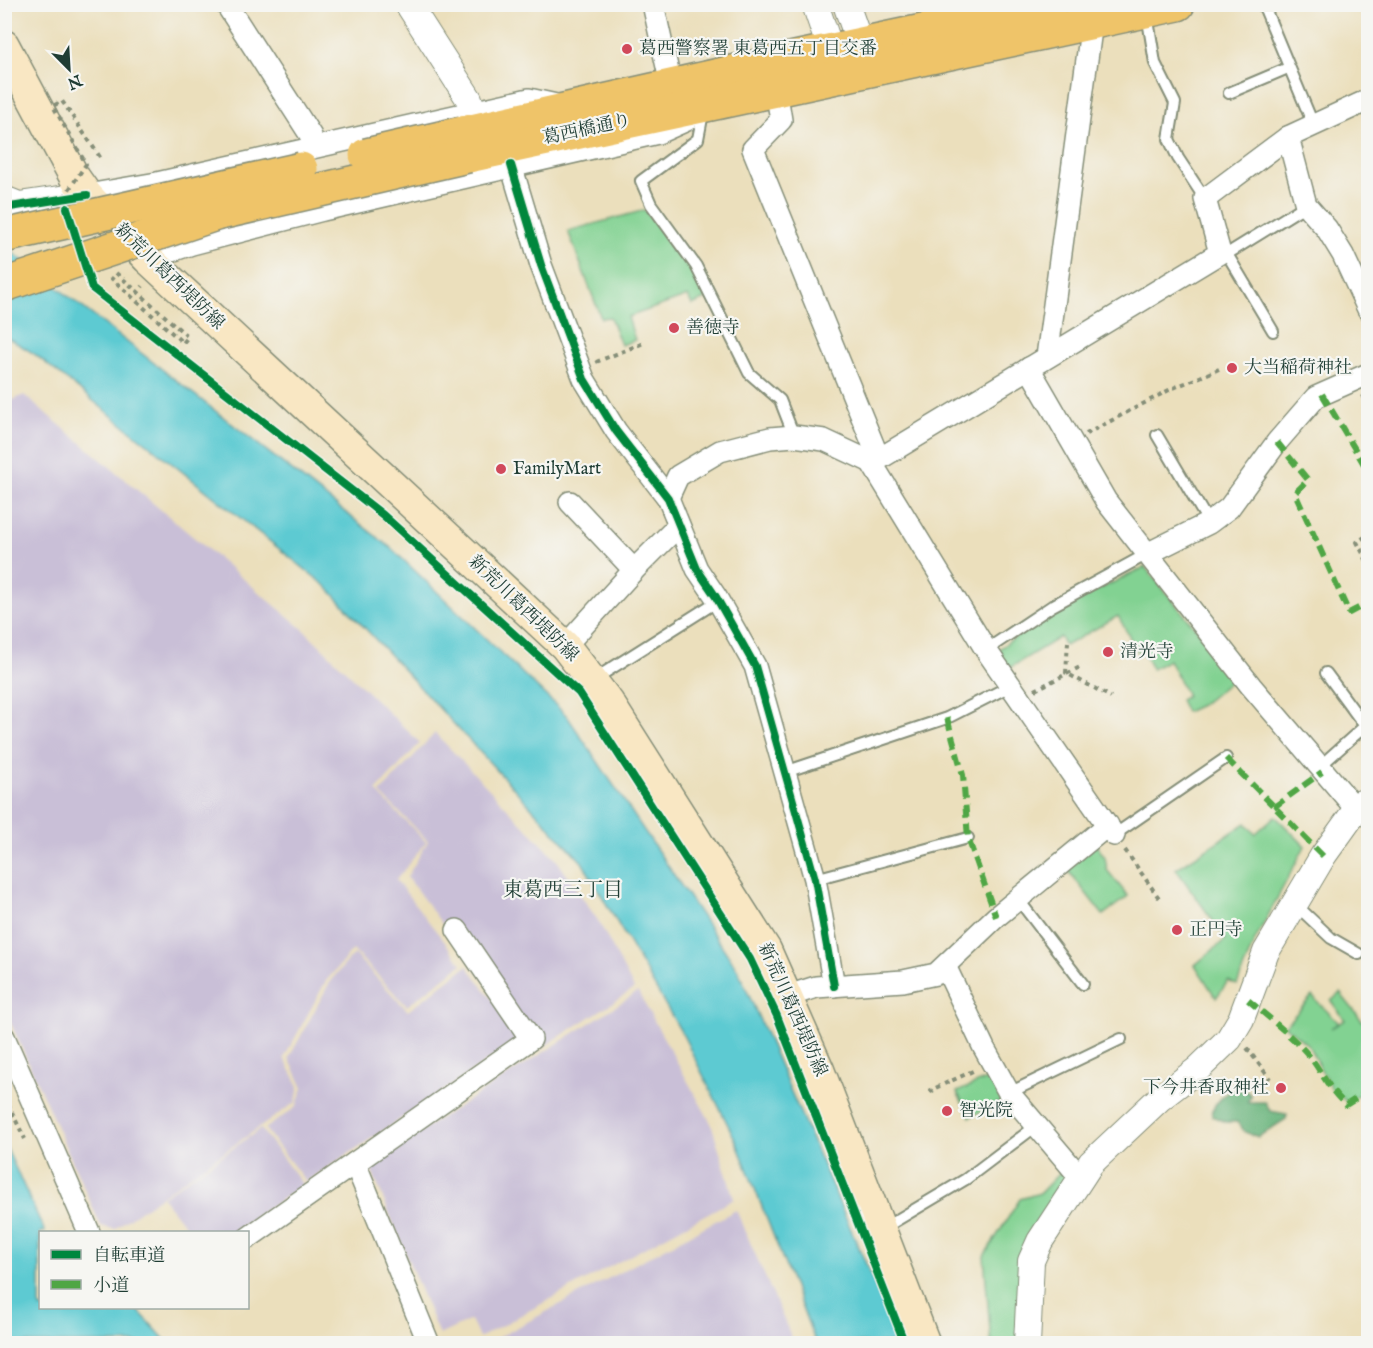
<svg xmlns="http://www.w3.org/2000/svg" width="1373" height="1348" font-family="'IM FELL English','Noto Serif JP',serif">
<rect width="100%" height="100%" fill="#f6f6f2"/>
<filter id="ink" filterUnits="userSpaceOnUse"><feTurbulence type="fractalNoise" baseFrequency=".0167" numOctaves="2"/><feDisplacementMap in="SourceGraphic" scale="12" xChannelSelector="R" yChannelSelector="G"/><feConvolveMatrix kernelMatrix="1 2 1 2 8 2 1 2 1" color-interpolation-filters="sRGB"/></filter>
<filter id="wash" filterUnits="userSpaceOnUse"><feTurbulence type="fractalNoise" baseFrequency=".008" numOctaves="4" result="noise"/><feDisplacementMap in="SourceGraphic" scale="24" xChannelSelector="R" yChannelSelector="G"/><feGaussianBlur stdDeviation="1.35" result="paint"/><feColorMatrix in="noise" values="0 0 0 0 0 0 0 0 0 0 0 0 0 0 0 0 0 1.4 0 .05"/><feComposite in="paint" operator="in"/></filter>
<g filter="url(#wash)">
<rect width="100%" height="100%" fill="#ebdfbc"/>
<g fill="#c9bfd7">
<path d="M24,395L303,629L420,743L376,791L426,842L396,880L462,964L407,1006L353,950L326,981L284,1058L299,1086L296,1102L114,1229L101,1226L5,1010L4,404Z"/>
<path d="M435,733L556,859L599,922L634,989L537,1051L407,877L428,841L380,793Z"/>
<path d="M354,954L408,1011L467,966L522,1038L306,1182L265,1129L296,1107L303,1088L289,1058L331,980Z"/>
<path d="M638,992L711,1123L734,1199L479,1338L471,1320L439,1335L369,1164Z"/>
<path d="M261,1129L303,1185L233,1232H190L162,1197Z"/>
<path d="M736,1210L794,1343H488Z"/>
</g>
<g fill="#82d292" stroke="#508863" stroke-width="1.5">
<path d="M645,210L667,239H670L692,263L706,299L692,305L688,296L628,317L635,340L621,345L610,317L601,318L568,231Z"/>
<path d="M1145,567L1236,677L1201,705L1186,712L1180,700L1187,696L1169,660L1152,669L1142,650L1138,652L1118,616L1065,646L1060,637L1008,669L996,651L1068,600L1071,603Z"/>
<path d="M1275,816L1305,846L1254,942L1237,985L1228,981L1216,998L1195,965L1226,939L1176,869L1246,823L1255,834Z"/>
<path d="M1096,845L1105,857L1107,870L1128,896L1103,915L1067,869Z"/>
<path d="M1340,993L1368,1028V1089L1347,1102L1332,1090L1308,1045L1285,1026L1312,996L1339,1023L1331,1028L1345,1020L1331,1001Z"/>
<path d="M991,1077L1004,1100L970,1117L957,1092Z"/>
<path d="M1066,1166L1073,1177L1028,1238L1017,1343H991L984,1256L1020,1199L1040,1193Z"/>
</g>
<path fill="#69b47c" stroke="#447858" stroke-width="1.5" d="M1237,1089L1248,1092L1251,1096L1247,1102H1265L1270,1111L1287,1114L1286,1119L1258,1137L1245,1132L1237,1122H1226L1212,1116C1213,1102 1224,1092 1237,1089Z"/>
<g fill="#5dcad2" stroke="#3e8483" stroke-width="1.5">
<path d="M4,246L391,548L567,716L738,970L887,1312L897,1343H816L736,1141L683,1035L582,862L326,586L33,353L5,336Z"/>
<path d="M4,1143L45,1232H40V1308H136L168,1343H5Z"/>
</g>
</g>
<g filter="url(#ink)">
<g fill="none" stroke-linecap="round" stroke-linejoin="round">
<defs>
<g id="service">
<path d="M1263,4L1313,124"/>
<path d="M1147,14L1155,63L1175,103L1169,139L1178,158L1205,199"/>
<path d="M1229,93L1288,68"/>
<path d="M703,113L698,139L641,181L651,204L696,266L749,373L780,400L794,436"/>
<path d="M1220,253L1227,254L1306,205"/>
<path d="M1227,254L1273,331"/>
<path d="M1157,435L1209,523"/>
<path d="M986,650L1052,606L1149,553"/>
<path d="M593,680L713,604L716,597"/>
<path d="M1319,767L1365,726L1326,673"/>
<path d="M785,772L947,718L1012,685"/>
<path d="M1114,835L1226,758"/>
<path d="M815,879L968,838"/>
<path d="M1018,899L1083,984"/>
<path d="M1295,904L1331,938L1359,954"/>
<path d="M1367,1092L1368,1096"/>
<path d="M1009,1093L1121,1039"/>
<path d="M882,1229L966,1179L1036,1126"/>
</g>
<g id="minor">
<path d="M226,4L311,136L314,147"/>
<path d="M653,4L671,85"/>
<path d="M776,89L781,120L753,149L879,459"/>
<path d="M1288,137L1306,205L1327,229L1343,255L1368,309"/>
<path d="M511,165L541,265L584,379L616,431L668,498L697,569L716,597L755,666L815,879L834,986"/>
<path d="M87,195L157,183L529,99L561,106"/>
<path d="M148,259L192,244L323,210L658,133L687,120"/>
<path d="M1047,357L1092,22"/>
<path d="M1029,368L1106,501L1251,686L1356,809"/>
<path d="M871,462L986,650L1114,835"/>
<path d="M668,498L678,476L720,451L770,438L794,436L824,440L871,462L879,459L1220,253L1205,199L1288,137L1368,100"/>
<path d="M570,502L634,570"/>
<path d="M1149,553L1209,523L1229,508L1277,442L1316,397L1368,374"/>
<path d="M565,646L634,570L678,526"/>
<path d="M946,968L984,1048L1009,1093L1080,1177"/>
<path d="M788,996L816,987L903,981L936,974L996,917L1108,825"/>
<path d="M4,1037L89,1232"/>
<path d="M355,1163L429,1344"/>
<path d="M248,1238L531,1039L457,930"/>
</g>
<g id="tertiary">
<path d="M408,4L469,99L473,112"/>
<path d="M815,4L836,66"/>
<path d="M846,4L866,61"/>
<path d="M4,199L19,205L87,195"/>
<path d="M1027,1344L1031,1261L1040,1241L1091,1163L1159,1099L1198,1069L1229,1039L1241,1019L1266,952L1323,856L1361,803"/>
</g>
<path id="secondary" d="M4,45L75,178L87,195L148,259L565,646L609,703L766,950L819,1070L925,1344"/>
<g id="primary">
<path d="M462,133L799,57L1050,4"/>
<path d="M468,156L1178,4"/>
</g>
</defs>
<use href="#service" stroke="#858e78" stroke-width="14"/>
<use href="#minor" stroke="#858e78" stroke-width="24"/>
<use href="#tertiary" stroke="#858e78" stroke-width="28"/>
<use href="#secondary" stroke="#858e78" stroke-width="33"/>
<use href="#primary" stroke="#858e78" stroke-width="36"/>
<g stroke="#858e78" stroke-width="4" stroke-dasharray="4.5 4.5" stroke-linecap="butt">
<path d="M116,273L138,292"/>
<path d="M110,277L183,343L188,337L138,292L143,286"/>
<path d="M90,281L92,288L383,515L449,575"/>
<path d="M596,362L646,342"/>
<path d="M1363,395L1368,404"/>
<path d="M1086,434L1171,389L1219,369"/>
<path d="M1367,561L1357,542L1368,535"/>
<path d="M1068,642L1066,673L1111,697"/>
<path d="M1035,690L1080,667"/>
<path d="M1125,850L1159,898"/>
<path d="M1247,1048L1270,1079"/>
<path d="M933,1093L931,1090L975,1070"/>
<path d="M4,1096L25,1139"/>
</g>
<use href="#service" stroke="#fff" stroke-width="10"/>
<use href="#minor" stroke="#fff" stroke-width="21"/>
<use href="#tertiary" stroke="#fff" stroke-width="26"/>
<use href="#secondary" stroke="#f9e7c3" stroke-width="30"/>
<use href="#primary" stroke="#efc469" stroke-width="33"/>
<defs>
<g id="primary-bridge">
<path d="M366,155L462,133"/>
<path d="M4,236L301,169"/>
<path d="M4,285L216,214L468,156"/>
</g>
</defs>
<use href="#primary-bridge" stroke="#858e78" stroke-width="36" stroke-linecap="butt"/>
<path stroke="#858e78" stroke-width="4" stroke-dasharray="4.5 4.5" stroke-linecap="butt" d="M64,197L86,164L53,106L62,101L100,157"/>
<use href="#primary-bridge" stroke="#efc469" stroke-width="33"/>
<g stroke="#4fa644" stroke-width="6" stroke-dasharray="12 6" stroke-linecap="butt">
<path d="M1322,394L1368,471"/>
<path d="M1277,442L1308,480L1295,493L1349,613L1368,603"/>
<path d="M947,718L963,775L968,838L996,917"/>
<path d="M1226,758L1323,856"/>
<path d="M1274,807L1322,772"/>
<path d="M1248,1000C1267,1016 1287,1032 1304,1050C1321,1068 1326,1087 1346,1105L1368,1091"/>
</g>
<defs>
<g id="cycleway">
<path d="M511,165L541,265L584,379L616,431L668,498L697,569L716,597L755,666L815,879L834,986"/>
<path d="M4,208L87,195"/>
<path d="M67,208L92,288L383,515L579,693L750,959L777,1016L905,1344"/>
</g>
</defs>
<use href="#cycleway" stroke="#f6f6f2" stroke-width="11"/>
<use href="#cycleway" stroke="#00873e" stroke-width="8"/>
</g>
</g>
<g fill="#d1495b" stroke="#f6f6f2" stroke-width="2">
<circle cx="627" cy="49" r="6"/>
<circle cx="674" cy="328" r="6"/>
<circle cx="1232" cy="368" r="6"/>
<circle cx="501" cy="469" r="6"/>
<circle cx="1108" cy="652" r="6"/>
<circle cx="1177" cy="930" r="6"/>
<circle cx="1281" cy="1088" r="6"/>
<circle cx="947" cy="1111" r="6"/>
</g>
<g text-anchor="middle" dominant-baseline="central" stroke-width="4.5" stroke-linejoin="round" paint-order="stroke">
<g font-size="18" fill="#1f3d34" stroke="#f6f6f2" text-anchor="start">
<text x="639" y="49">葛西警察署 東葛西五丁目交番</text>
<text x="686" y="328">善徳寺</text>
<text x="1244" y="368">大当稲荷神社</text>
<text x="513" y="469">FamilyMart</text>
<text x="1120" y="652">清光寺</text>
<text x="1189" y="930">正円寺</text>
<text x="1269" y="1088" text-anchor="end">下今井香取神社</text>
<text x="959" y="1111">智光院</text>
</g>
<g font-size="18" fill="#1f3d34" stroke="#f6f6f2">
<text transform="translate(587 130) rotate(-12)">葛西橋通り</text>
<text transform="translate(169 277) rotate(44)">新荒川葛西堤防線</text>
<text transform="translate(523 609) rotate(44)">新荒川葛西堤防線</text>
<text transform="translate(792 1010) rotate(66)">新荒川葛西堤防線</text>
</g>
<g font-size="20" fill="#1f3d34" stroke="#f6f6f2">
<text x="563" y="890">東葛西三丁目</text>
</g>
</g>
<rect width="1373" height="1348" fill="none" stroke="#f6f6f2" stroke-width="24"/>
<rect x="39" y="1231" width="210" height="78" fill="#f6f6f2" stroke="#a0aca6" stroke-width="1.5"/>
<rect x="51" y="1250" width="30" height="9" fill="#00873e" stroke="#a0aca6" stroke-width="1.5"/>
<text x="93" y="1261" font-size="18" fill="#1f3d34">自転車道</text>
<rect x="51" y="1280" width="30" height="9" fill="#4fa644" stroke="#a0aca6" stroke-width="1.5"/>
<text x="93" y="1291" font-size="18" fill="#1f3d34">小道</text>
<g transform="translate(69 69) rotate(156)" stroke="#f6f6f2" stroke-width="4.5" paint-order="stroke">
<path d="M0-4.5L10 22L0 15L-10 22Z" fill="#1f3d34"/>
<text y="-9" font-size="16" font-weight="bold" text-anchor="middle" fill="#1f3d34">N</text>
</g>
</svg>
